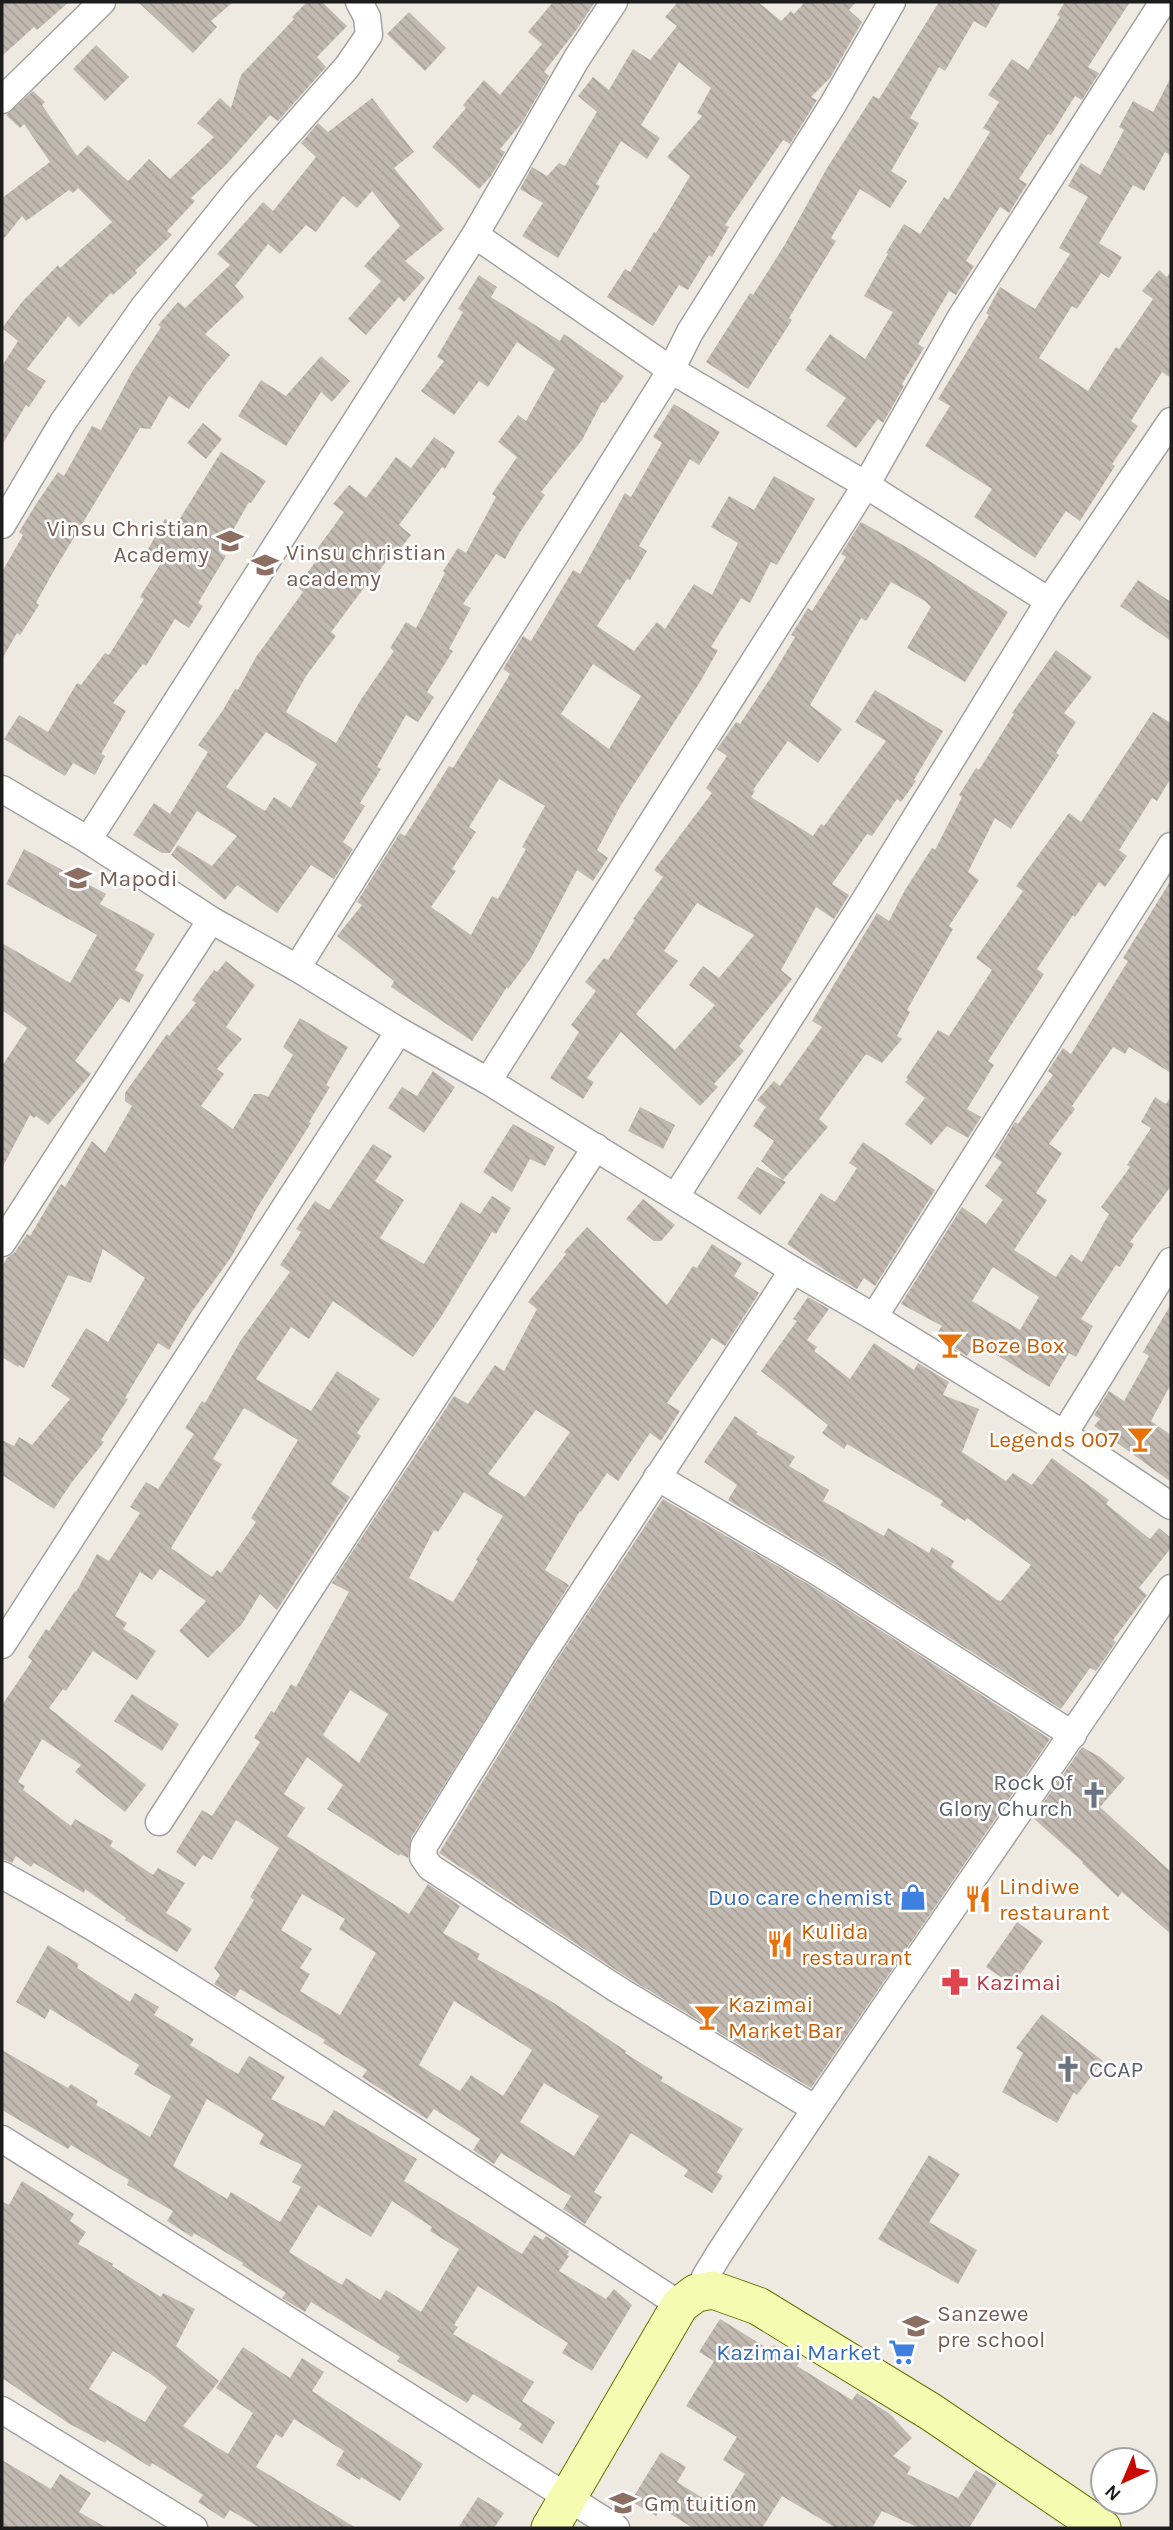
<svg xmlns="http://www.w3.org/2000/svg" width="1173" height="2530" font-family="Karla,sans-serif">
<defs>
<pattern id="building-back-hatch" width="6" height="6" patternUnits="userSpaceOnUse" patternTransform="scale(1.75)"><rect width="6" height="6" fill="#c2bab1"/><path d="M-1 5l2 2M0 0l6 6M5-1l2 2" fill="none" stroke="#a69f98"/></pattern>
</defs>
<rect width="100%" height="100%" fill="#eeeae1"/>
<g fill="url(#building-back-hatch)" fill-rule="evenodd">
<path d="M2,2H69L37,30L34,27L2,56Z"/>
<path d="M138,2H233L211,21L217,27L193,53Z"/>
<path d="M307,2H322L347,26L317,57L326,67L278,121L270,115L226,165L191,198L195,201L167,231L172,235L135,271L137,273L113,295L111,293L79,327L68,316L27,369L46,381L29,407L26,405L2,445V366L18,341L2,328L22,302L58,265L60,268L112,222L78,188L73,193L69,190L26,221L22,216L2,241V198L50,162L24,124L20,128L6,115L33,91L45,102L42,105L77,156L88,145L128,181L149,159L170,179L214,137L197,123L220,98L231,108L241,75L294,19L292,17Z"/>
<path d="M553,2H595L575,32L544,72L549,76L521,124L500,149L505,152L491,176L479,189L432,147L466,108L463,105L484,80L500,95L542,44L528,32Z"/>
<path d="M678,2H758L781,21L791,11L794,14L805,2H856L849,10L862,22L830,78L811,97L817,100L790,144L783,140L725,225L729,227L712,257L709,255L688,290L679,285L653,326L607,297L625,269L630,272L654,232L656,233L690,176L667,157L702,116L697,113L711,88L679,62L641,125L660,138L647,159L621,141L596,184L600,186L558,258L522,236L543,203L520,189L532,167L547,176L559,163L565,166L597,112L578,96L593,77L609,90L633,49L650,60L677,26L665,17Z"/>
<path d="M939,2H1001L986,28L974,21L945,71L939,67L910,118L919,123L891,171L907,181L890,208L860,189L831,238L836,241L789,318L792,320L748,389L706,362L750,293L753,295L784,246L827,168L873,96L879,99Z"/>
<path d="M1065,2H1130L1088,67L1099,73L1082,100L1075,96L1051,135L1048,134L1019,179L1027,184L1009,213L1000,207L966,261L974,266L956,295L949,291L918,344L924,348L902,384L904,386L883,423L878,419L856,448L826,426L846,398L805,370L830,334L865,359L893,312L864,296L888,254L886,253L904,224L920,234L944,197L948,200L990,132L983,128L999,102L988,95L1012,59L1028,70L1060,17L1057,15Z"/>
<path d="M409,12L446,48L425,71L387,34Z"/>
<path d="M96,45L129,77L105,101L73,69Z"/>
<path d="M1171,77V156L1165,152L1144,191L1133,185L1099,243L1122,257L1109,278L1101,273L1077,309L1072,306L1039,358L1088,391L1116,347L1119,349L1153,299L1142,291L1159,270L1167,277L1171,272V378L1162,372L1131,421L1138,426L1112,464L1115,466L1080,521L1066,511L1035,558L974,517L992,489L925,446L950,406L938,399L989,315L986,313L1000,287L1035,309L1070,254L1059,248L1088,197L1068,186L1081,163L1100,175L1124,130L1119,127L1133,101L1153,112Z"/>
<path d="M372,98L414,152L394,168L444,229L405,261L425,278L404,302L399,297L366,335L348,319L381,281L364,266L400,226L372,191L357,208L343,196L316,232L306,225L280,254L268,244L235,286L244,297L205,334L230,355L206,384L189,409L169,396L150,429L140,428L52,574L36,603L39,605L20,635L17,633L2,659V572L23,535L19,532L36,504L58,472L64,476L92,426L101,430L132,372L161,327L158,325L178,302L185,308L230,265L217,254L263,202L273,211L316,157L301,143L318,123L328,132Z"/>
<path d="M479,275L497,287L491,297L560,341L564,334L624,376L605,403L602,402L582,440L541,492L545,495L520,532L505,559L496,554L463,604L471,608L449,649L453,651L427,692L434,697L418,722L406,715L377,767L381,769L360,803L365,806L343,842L353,849L334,879L311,865L277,913L237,885L225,900L171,855L178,845L212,866L237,836L197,811L170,853H162L133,835L154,803L170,814L208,752L198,745L223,710L235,689L238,690L256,657L303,592L297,587L322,553L317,549L344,512L333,504L349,485L366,498L396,457L411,468L434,437L455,452L445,469L442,467L399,525L411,535L396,554L393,552L367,587L366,585L331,632L336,636L306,676L286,712L336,743L360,701L394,651L390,648L406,622L416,628L445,573L443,571L458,548L466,553L496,497L492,494L517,457L498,442L518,415L526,421L555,369L517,342L488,387L479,381L454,415L421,391L444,361L437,357L463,312L458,309ZM266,732L317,764L291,808L274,797L265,811L226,787Z"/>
<path d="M321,356L350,381L332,402L321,392L286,446L238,416L261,380L286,396Z"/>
<path d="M674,404L720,432L699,465L690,459L639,546L647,551L630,580L627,579L597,626L634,651L657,622L665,629L694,584L712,595L738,543L711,527L729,496L754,510L774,476L815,499L777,565L771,562L750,603L741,598L711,647L718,650L700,682L621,805L597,850L608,858L593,881L577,870L531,958L508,989L507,987L472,1041L391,987L394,981L337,936L362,905L357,902L400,833L405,836L449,766L453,768L510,674L503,669L523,636L531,641L573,570L580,574L625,493L631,497L662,443L653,437ZM593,664L641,696L609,749L561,714ZM499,779L545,806L522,847L526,849L498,899L492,896L471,935L431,907L456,871L452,869L476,832L469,827Z"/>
<path d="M203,423L222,439L206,459L187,443Z"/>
<path d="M221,452L266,481L251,503L249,502L220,553L226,556L198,603L203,606L189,628L175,619L146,666L143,664L113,703L126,711L101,754L105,756L95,775L73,763L65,776L4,739L19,715L48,732L77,683L81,685L105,653L109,655L144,599L140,597L163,560L147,551L165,519L176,525Z"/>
<path d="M861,522L917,553L1008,612L965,682L907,648L931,607L925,601L891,582L866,621L861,618L810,705L842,729L818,763L788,741L753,790L755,791L751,797L813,836L821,824L824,826L886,741L855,722L875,690L943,731L914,780L916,781L901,802L897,799L872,836L867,834L832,884L849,895L834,919L816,907L781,970L792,979L739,1046L744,1051L714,1084L718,1087L700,1106L621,1032L587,1078L594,1082L583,1099L550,1078L579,1032L571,1025L596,991L585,982L604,958L608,960L635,920L633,919L663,877L654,870L712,793L706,788L727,756L717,749L736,722L740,724L775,671L795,637L791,635L808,608L812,611L846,557L841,554ZM697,903L754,935L719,978L703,966L689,985L715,1005L675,1050L636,1014L678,961L664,951Z"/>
<path d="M1138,580L1171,602V641L1120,606Z"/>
<path d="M1056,650L1092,677L1064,713L1076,722L1056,753L1059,755L1011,829L995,818L968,872L979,880L949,926L953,929L907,1010L910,1012L897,1036L902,1039L882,1063L866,1054L819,1119L828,1127L783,1180L761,1161L774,1141L753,1126L766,1107L757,1100L774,1081L780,1086L822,1027L812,1021L877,913L889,921L905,890L932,848L935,850L962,797L959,795L976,768L979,770L1014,714L1012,713Z"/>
<path d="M1153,712L1171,723V778L1157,801L1152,798L1119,850L1127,856L1105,887L1099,882L1075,917L1073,915L1037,969L1044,974L988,1061L994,1065L967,1109L981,1117L968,1138L947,1126L931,1145L905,1124L925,1098L905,1082L908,1079L906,1078L938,1030L949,1036L992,970L976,958L1023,891L1016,886L1069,813L1081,822Z"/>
<path d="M24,849L106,894L100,904L155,934L135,970L144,975L129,1003L120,998L75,1061L91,1074L48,1125L36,1116L34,1118L30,1115L2,1168V1066L27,1028L2,1010V943L70,983L97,935L6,884Z"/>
<path d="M1171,880V1073L1129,1047L1125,1054L1113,1047L1072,1106L1075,1109L1049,1144L1062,1153L1036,1193L1047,1200L1014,1250L1056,1277L1071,1254L1082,1262L1109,1214L1101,1207L1130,1167L1127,1165L1151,1128L1141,1122L1155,1097L1166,1104L1171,1096V1186L1130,1242L1134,1244L1120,1267L1116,1265L1081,1319L1093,1326L1076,1357L1069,1353L1049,1387L989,1350L988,1352L975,1344L967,1356L935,1336L942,1326L901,1304L962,1207L986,1224L1003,1200L985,1186L1002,1162L994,1157L1015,1122L1018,1124L1053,1075L1048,1071L1063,1048L1071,1054L1128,961L1123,958ZM993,1267L1039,1297L1020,1330L972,1301Z"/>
<path d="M226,961L255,985L226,1027L242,1039L217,1069L224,1074L201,1106L233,1129L254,1094H262L268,1097L293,1055L283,1047L300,1018L348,1047L326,1085L330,1087L309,1122L311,1123L257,1208L232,1256L191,1313L169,1350L158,1343L125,1398L128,1399L101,1440L104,1442L72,1482L54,1509L2,1475V1440L14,1446L19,1437L32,1445L70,1399L51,1386L86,1328L108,1342L145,1278L103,1249L91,1283L68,1275L24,1368L19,1365L18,1367L2,1357V1266L7,1258L15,1252L27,1234L30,1236L61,1184L65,1187L92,1141L105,1153L132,1106L125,1101V1093L167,1034L169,1036L196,1003L192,1000L214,970L217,972Z"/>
<path d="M433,1071L455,1087L424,1133L388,1108L402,1087L417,1096Z"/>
<path d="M640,1107L675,1125L663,1149L628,1131Z"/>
<path d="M513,1124L555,1147L545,1166L530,1159L512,1192L483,1172Z"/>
<path d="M863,1142L935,1190L875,1286L864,1278L857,1289L826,1271L787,1244L821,1193L835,1202L857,1168L849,1163Z"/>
<path d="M373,1144L392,1156L375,1181L404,1200L380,1238L424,1264L461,1202L480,1214L492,1196L511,1208L496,1234L492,1232L441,1317L413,1357L333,1301L309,1339L291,1327L256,1379L311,1411L337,1371L380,1399L357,1433L361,1436L331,1484L350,1497L277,1610L260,1594L242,1624L208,1658L179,1631L206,1601L160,1569L152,1580L140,1572L115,1616L127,1623L123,1629L156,1651L137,1680L93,1651L66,1691L63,1689L49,1708L146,1785L125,1812L75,1772L81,1765L42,1739L18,1782L25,1786L23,1790L71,1826L75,1819L113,1841L110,1846L153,1875L158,1868L185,1883L166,1913L192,1929L177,1952L125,1920L126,1918L85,1889L84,1893L34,1863L31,1867L16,1856L12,1863L2,1859V1705L32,1661L28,1657L46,1629L49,1631L75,1591L76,1592L97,1554L109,1561L140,1513L130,1507L146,1482L158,1489L194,1434L185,1428L202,1401L205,1403L241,1340L290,1272L280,1265L301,1232L296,1229L315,1201L329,1210ZM244,1408L298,1440L251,1518L256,1522L221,1573L217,1570L212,1577L171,1548L222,1464L213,1459Z"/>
<path d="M757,1167L786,1182L760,1215L737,1198Z"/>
<path d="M643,1199L675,1225L661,1241H654L626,1219Z"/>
<path d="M587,1227L667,1305L693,1266L697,1268L712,1244L742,1263L734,1276L759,1293L725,1346L712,1338L667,1403L680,1411L661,1441L650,1433L618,1481L607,1473L581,1512L580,1511L545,1570L569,1585L411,1838L408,1858L400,1854L399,1856L327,1809L343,1785L307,1757L284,1794L305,1808L287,1836L409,1914L428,1884L460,1906L443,1933L480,1954L477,1959L554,2003L626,2051L625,2053L663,2077L661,2081L743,2129L717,2172L723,2176L712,2193L684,2176L688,2170L631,2133L594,2192L602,2197L585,2224L563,2209L571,2196L501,2153L494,2164L473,2150L480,2139L434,2109L427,2119L362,2077L367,2070L323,2043L325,2040L240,1989L235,1997L214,1984L220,1975L214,1968L254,1900L250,1897L279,1848L236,1820L212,1860L203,1855L195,1867L176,1852L202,1810L212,1816L260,1742L254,1738L271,1711L274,1713L291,1684L296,1687L349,1592L332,1583L454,1396L468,1404L495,1365L504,1371L537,1309L528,1302L566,1254L564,1252ZM536,1410L570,1432L525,1497L488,1474ZM464,1492L503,1516L476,1560L478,1561L453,1602L409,1578L434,1530L438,1532ZM350,1690L388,1714L359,1763L323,1735ZM302,1894L345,1919L339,1929L376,1953L340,2015L300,1991L310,1974L300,1968L312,1949L281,1930ZM454,2001L532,2050L503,2096L471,2075L460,2091L419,2065ZM544,2083L599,2116L574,2156L520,2122Z"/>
<path d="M808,1297L829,1309L807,1340L817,1347L814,1351L850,1379L874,1343L914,1370L918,1363L949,1382L943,1395L979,1409L962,1452L1006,1481L1013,1473L1032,1485L1052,1458L1109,1500L1106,1504L1150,1539L1159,1528L1171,1538V1548L1139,1588L1147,1595L1113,1640L1116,1642L1096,1671L1090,1668L1061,1709L829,1561L728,1500L737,1485L704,1462L735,1416L758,1432L756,1434L795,1457L789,1466L829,1490L823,1501L884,1536L888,1528L929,1553L932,1547L954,1561L951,1567L997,1600L1001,1601L1031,1565L967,1518L965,1521L940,1505L943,1501L847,1444L844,1449L822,1433L828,1425L761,1371L797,1321L793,1319Z"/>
<path d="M1171,1304V1384L1151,1421L1171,1435V1482L1094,1426L1100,1419L1094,1415L1109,1391L1124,1401L1149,1356L1143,1352Z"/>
<path d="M663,1499L813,1587L1050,1739L811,2088L625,1976L439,1853L553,1666Z"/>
<path d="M132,1694L179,1724L162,1751L114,1721Z"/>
<path d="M1082,1747L1100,1757L1125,1778L1100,1807L1171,1872V1934L1122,1892L1118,1897L1082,1863L1083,1862L1033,1818Z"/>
<path d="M1017,1922L1043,1941L1013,1985L986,1967Z"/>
<path d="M48,1945L79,1964L77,1968L130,2002L135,1993L159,2007L154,2015L194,2039L190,2045L238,2074L249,2056L285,2077L271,2099L324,2126L334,2110L417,2159L404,2181L522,2254L534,2235L543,2240L546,2236L569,2251L567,2255L569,2256L559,2271L606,2299L614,2289L632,2305L592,2371L562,2353L568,2343L478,2286L454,2325L458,2327L453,2334L534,2382L522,2401L555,2422L542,2444L519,2429L522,2424L473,2394L467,2403L397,2361L400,2357L311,2302L305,2312L282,2298L286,2293L242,2265L243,2263L194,2233L192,2237L167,2221L173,2211L127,2185L129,2180L71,2145L68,2149L2,2110V2050L68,2088L71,2084L98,2101L96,2105L150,2137L171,2096L134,2074L139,2065L50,2009L45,2019L16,2002ZM207,2099L264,2134L259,2144L302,2165L292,2182L301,2187L280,2222L231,2192L227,2199L173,2166ZM392,2201L432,2227L430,2231L459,2249L421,2312L386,2290L380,2300L346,2278L342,2285L289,2252L318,2205L371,2237Z"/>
<path d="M1042,2014L1103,2061L1077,2095L1074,2092L1057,2123L1002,2092L1023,2053L1016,2048Z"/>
<path d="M929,2155L960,2174L929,2222L977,2250L958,2284L878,2239Z"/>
<path d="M22,2181L74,2214L70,2221L86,2232L78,2244L113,2264L112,2266L161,2297L163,2293L195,2309L176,2346L219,2381L183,2426L228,2454L253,2413L216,2388L243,2347L290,2378L302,2358L324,2372L312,2391L423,2464L400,2501L361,2477L360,2480L336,2465L344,2451L294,2419L282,2438L276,2434L256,2467L356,2528H260L230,2510L224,2519L198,2502L203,2495L152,2463L150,2467L107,2440L105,2443L68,2423L2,2378V2201L9,2205ZM113,2351L152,2375L167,2387L145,2422L89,2389Z"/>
<path d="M720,2319L770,2350L774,2345L800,2361L797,2366L852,2400L857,2393L890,2414L912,2438L893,2456L911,2467L907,2474L958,2498L976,2470L997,2483L969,2528H919L882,2511L872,2528H836L782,2496L762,2528H693L661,2508L656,2516L631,2501L661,2452L686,2467L677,2482L722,2510L745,2474L723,2460L737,2437L686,2406L714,2361L699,2352Z"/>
<path d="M2,2460L51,2489L60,2474L91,2493L79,2512L107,2528H2Z"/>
<path d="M478,2497L504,2513L494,2528H458Z"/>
</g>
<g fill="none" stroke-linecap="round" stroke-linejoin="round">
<defs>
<g id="street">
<path d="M2,100L102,2"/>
<path d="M475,235L671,370L866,485L1049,601"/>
<path d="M2,525L63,422L143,308L236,192L347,67L369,35L367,17L359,2"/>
<path d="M2,789L88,840L211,920L297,968L399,1031L488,1081L793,1270L874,1317L1064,1434L1171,1506"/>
<path d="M88,840L475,235L577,58L614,2"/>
<path d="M297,968L671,370L690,332L832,106L892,2"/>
<path d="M488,1081L866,485L961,317L1163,2"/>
<path d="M676,1196L865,900L1049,601L1171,421"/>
<path d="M2,1243L211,920"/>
<path d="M793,1270L540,1658L424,1846L423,1857L430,1867L617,1989L814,2108"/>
<path d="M874,1317L1171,846"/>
<path d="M1064,1434L1171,1261"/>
<path d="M657,1477L821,1574L1073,1735"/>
<path d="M2,1645L399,1031"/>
<path d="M159,1822L596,1147"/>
<path d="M2,1875C90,1923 174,1977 259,2031C401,2121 540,2213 680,2305"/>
<path d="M2,2139L616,2528"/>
<path d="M700,2291L705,2277L719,2254C866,2029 1022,1811 1171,1588"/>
<path d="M2,2410L194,2528"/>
</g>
<path id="secondary" d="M550,2528L680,2305L696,2293L713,2290L758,2306L931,2412L1102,2528"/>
</defs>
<use href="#street" stroke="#a3a3a3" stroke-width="29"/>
<use href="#secondary" stroke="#657600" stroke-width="39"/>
<use href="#street" stroke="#fff" stroke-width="26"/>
<use href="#secondary" stroke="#f5fcb2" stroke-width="37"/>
</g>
<defs>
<symbol id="school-bare" viewBox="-9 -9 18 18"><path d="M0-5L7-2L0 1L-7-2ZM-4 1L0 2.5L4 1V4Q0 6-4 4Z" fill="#8d6e63" stroke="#fff" stroke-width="2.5" paint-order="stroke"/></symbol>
<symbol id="bar-bare" viewBox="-9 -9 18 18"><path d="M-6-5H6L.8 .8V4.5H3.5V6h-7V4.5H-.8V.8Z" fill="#e8710a" stroke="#fff" stroke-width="2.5" paint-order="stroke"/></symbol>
<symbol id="church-bare" viewBox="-9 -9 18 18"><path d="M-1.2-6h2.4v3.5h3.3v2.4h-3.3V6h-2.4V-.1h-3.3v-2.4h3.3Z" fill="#6b7280" stroke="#fff" stroke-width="2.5" paint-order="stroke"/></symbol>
<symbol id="shop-bare" viewBox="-9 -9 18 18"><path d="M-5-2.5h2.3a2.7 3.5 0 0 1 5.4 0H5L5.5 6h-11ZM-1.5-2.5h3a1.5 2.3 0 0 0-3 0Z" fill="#3f7fe0" stroke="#fff" stroke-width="2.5" paint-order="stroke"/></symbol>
<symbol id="restaurant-bare" viewBox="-9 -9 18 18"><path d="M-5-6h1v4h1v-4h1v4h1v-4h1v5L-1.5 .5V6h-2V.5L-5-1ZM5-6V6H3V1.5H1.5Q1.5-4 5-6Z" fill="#e8710a" stroke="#fff" stroke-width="2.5" paint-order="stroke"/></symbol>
<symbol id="pharmacy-bare" viewBox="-9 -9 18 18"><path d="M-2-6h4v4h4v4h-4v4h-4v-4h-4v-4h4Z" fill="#e0444e" stroke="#fff" stroke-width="2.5" paint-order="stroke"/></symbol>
<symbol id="supermarket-bare" viewBox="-9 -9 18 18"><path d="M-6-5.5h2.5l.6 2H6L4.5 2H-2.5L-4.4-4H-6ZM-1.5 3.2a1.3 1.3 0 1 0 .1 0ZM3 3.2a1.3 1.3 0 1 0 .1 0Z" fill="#3f7fe0" stroke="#fff" stroke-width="2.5" paint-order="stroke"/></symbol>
</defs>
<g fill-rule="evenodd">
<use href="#school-bare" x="211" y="522" width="38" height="38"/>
<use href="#school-bare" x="246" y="546" width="38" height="38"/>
<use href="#school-bare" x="59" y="859" width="38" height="38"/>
<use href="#bar-bare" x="931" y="1326" width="38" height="38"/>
<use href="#bar-bare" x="1121" y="1420" width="38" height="38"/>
<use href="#church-bare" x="1075" y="1776" width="38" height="38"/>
<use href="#shop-bare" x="894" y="1878" width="38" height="38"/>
<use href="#restaurant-bare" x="959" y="1880" width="38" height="38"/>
<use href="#restaurant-bare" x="761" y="1925" width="38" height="38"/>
<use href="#pharmacy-bare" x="936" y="1963" width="38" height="38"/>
<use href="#bar-bare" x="688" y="1998" width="38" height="38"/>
<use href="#church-bare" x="1049" y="2050" width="38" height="38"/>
<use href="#school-bare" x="897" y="2307" width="38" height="38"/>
<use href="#supermarket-bare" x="883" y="2333" width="38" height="38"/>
<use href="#school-bare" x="604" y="2484" width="38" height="38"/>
</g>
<g text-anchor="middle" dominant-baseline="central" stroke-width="5" stroke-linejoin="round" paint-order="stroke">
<g font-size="23" fill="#785e54" stroke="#fff" text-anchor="start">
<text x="209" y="528" text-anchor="end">Vinsu Christian<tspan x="209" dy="26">Academy</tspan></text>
<text x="286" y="552">Vinsu christian<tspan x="286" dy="26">academy</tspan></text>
<text x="99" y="878">Mapodi</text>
<text x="937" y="2313">Sanzewe<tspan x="937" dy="26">pre school</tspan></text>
<text x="644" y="2503">Gm tuition</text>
</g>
<g font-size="23" fill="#c56008" stroke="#fff" text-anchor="start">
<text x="971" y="1345">Boze Box</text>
<text x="1119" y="1439" text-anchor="end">Legends 007</text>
<text x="999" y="1886">Lindiwe<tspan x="999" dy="26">restaurant</tspan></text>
<text x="801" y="1931">Kulida<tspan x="801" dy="26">restaurant</tspan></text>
<text x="728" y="2004">Kazimai<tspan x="728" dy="26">Market Bar</tspan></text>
</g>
<g font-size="23" fill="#5b616d" stroke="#fff" text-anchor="end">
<text x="1073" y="1782">Rock Of<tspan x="1073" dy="26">Glory Church</tspan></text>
<text x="1089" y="2069" text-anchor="start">CCAP</text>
</g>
<g font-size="23" fill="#366cbe" stroke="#fff" text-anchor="end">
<text x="892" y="1897">Duo care chemist</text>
<text x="881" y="2352">Kazimai Market</text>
</g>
<g font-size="23" fill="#be3a42" stroke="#fff" text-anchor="start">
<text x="976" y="1982">Kazimai</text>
</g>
</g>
<rect width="1173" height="2530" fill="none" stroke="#1c1c1c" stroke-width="7"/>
<g transform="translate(1124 2481) rotate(224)"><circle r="33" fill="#ffffff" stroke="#a4a4a4" stroke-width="2"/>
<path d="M0-5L12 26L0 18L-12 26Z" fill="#c90800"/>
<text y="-10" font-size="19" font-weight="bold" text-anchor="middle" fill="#1c1c1c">N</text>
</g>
</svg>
